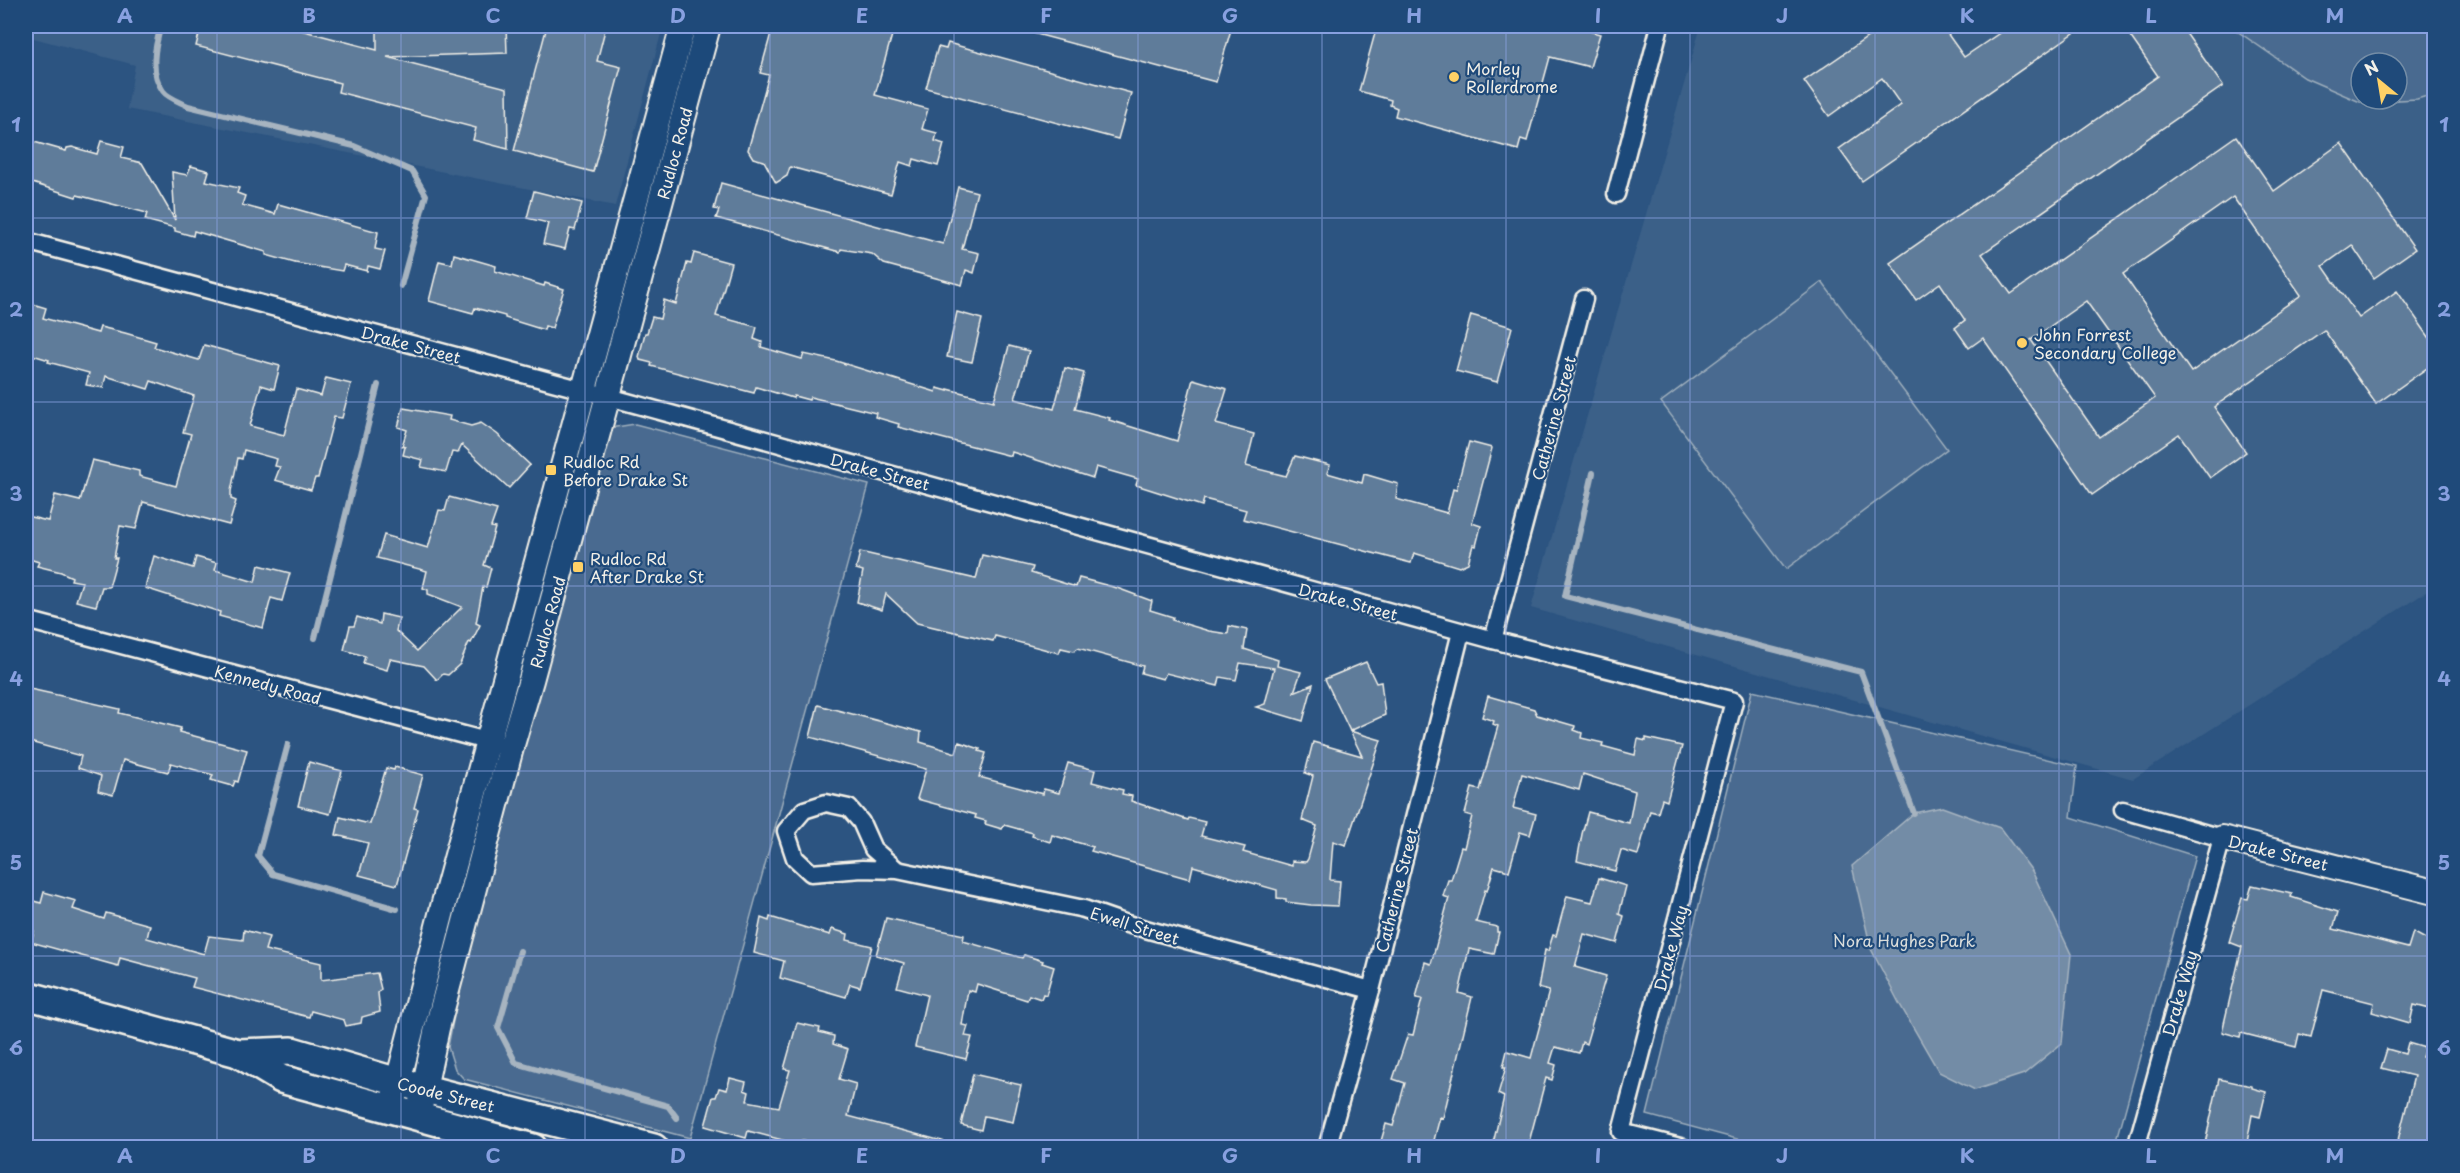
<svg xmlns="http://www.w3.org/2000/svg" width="2460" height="1173" font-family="'Playpen Sans',sans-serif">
<rect width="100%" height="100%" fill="#2c5481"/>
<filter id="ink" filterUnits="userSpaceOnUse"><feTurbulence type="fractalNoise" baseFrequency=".0167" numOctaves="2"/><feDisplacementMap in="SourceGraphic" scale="12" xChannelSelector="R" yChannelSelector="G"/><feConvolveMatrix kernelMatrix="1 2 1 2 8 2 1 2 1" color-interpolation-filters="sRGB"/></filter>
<g filter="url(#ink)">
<g fill="#3b6088" fill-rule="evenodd">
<path d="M26,26H663L615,206L127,109L135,65L26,36Z"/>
<path d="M1701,26H2434V587L2133,779L1531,608ZM2361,63H2397V99H2361Z"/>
</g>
<g fill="#496b90" stroke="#9eaebc" stroke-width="1.5" fill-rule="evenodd">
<path d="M2230,26H2434V94L2417,99L2360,102L2305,78ZM2361,63H2397V99H2361Z"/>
<path d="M1822,282L1947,449L1786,569L1661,402Z"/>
<path d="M635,424L869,485L690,1138L464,1079L455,1069L448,1047L476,903L610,428Z"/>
<path d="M1752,691L2077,766L2071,817L2195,856L2115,1147H1767L1647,1115Z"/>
</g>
<path fill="#738ca6" stroke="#a7b4c0" stroke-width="1.5" d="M1942,807L2000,828L2032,871L2071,954L2062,1043L2024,1074L1975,1090L1939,1072L1899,1003L1871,949L1852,866L1914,813Z"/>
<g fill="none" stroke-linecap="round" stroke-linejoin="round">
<g stroke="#a7b4c0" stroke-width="6">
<path d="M161,26C155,46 149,72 163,91C168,98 181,102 188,106L354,146L412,171L426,195L401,286"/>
<path d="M1593,473L1565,596L1861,672L1914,813"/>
<path d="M315,638L378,385"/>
<path d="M288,744L258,856L273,874L397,909"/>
<path d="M520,951L498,1028L516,1063L668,1106L677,1118"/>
</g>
</g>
<g fill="#5e7b9a" stroke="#f4f1e8" stroke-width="1.5" fill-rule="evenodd">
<path d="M201,26H285L377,50V26H506L507,53L387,57L507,88L508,149L473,140L476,128L338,92L340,83L196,46Z"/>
<path d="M547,26H606L597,61L621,67L593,172L514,151Z"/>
<path d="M773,26H883L894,28L875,95L928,109L922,129L937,133L935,141L944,144L938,166L914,159L912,166L900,162L891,194L790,167L787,176L776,183L764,161L753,158L748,150L769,75L760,73Z"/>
<path d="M1026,26H1232L1216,82L1025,31Z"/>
<path d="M1377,26H1570L1600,34L1590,67L1550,57L1527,141L1521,139L1518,150L1395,116L1397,108L1390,105L1391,100L1359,91Z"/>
<path d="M1884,26H1942L1964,57L2010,26H2084L1862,181L1839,149L1901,105L1882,78L1829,116L1804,81Z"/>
<path d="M2123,26H2181L2223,86L1982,254L2011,294L2236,136L2274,191L2341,143L2415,249L2374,278L2352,245L2323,266L2359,318L2397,291L2434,344V363L2376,404L2324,330L2214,407L2246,452L2210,478L2179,434L2092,495L1983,338L1969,348L1955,328L1965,320L1940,283L1916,300L1890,263L2158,76ZM2233,197L2301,295L2191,372L2123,274ZM2086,301L2155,398L2099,437L2031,340Z"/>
<path d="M948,43L1131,93L1118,139L926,88L938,47L946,49Z"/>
<path d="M101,141L124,147L121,158L142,163L175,220L172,172L187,175L191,166L209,171L206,181L239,188L237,193L245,196L242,205L275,214L278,204L378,232L375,249L385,251L380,269L368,266L367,271L344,265L342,271L295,263L266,255V252L194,231L193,236L175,231V228L145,220L147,213L77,195L76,197L26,181V152L31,153L34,142L66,151L67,148L72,147L97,154Z"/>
<path d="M721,183L943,244L958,187L977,192L962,249L979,253L974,273L966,270L962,285L884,264L872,254L841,249L840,252L716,218L719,210L714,209Z"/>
<path d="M534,191L582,203L575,230L570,229L565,249L543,244L548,223L527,218Z"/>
<path d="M694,253L731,263L716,316L757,327L754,339L762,342L761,347L802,359L804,354L836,361L936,392L937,388L948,391V389L994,401L1009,346L1029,351L1015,399L1054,409L1065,368L1084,373L1075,409L1110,418L1109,420L1177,441L1193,379L1227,389L1216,424L1254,434L1246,466L1286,476L1295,456L1330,465L1327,473L1362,483L1364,474L1398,484L1396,499L1447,513L1453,489L1456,490L1469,442L1492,448L1472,523L1481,526L1476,546L1473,545L1468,563L1459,567L1414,553L1411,563L1243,519L1246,510L1204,499L1202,506L1136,485L1138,479L1096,467L1093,478L1012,452L1011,456L898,427L899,424L875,417L876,413L810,397L809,400L794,396L793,398L756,387L754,393L651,366L652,363L640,360L639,357L645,333H647L652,317L660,319L664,300L676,304L687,263L691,264Z"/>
<path d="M454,254L496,266L495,271L544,286L545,283L564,289L552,328L545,326L544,330L505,318V316L475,308L473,313L429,301L439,261L452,264Z"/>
<path d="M26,302L46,308L43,318L98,333L100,327L125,333L156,342L154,347L199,360L204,345L280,366L274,389L261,385L250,426L284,435L296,389L321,396L326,378L351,384L342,418L334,417L318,478H315L311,490L275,480L280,467L275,466L277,459L244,450L242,459L238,458L231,491V499L236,501L229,525L143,502L136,529L120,526L114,558H117L109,587H102L96,606L76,601L82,582L71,580L72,577L61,572L37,566L39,562L26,558V516L48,521L55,495L80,501L92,460L139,471V476L176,486L191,434L183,432L194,396L151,381L148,389L106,376L103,388L86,385L89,373L48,362L49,360L26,353Z"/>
<path d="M957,312L982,319L972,362L947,357Z"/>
<path d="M1471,315L1512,327L1497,382L1456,371Z"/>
<path d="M403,408L450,416L449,420L471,426L481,423L497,434L530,465L509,488L462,445L458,453L452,452L446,472L421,467L423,460L403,455L405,447L402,446L407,430L398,427Z"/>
<path d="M449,497L497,510L491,527L495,528L484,565L491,568L486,587H483L476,623L480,625L471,643L469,642L460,664L448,675L443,674L437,680L424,666L390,659L387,670L363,663L365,656L344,650L350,626H354L357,617L380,624L381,614L399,618L396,631L417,651L462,607L428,594V590L423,588L427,571L377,558L384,535L428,548L439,510L445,511Z"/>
<path d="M860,552L976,579L982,555L1033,567L1031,573L1076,587L1079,578L1117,588L1152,601L1150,610L1173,617L1172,620L1209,631L1228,634L1229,626L1247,630L1244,649L1278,660L1277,666L1301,672L1294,692L1313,684L1303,721L1256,707L1265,704L1274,668L1240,663L1236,680L1220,677L1218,686L1166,673L1163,679L1141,673L1143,666L1078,648L1074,651L1061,648L1059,653L995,636L993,641L917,623L886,594L882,610L857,602L863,571L856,569Z"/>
<path d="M154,556L193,568L196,557L217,563L215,570L255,582L259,565L290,573L282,601L271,598L263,628L219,616L220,612L145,588Z"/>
<path d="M1366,662L1376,683L1381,682L1385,715L1350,731L1325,679Z"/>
<path d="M30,689L120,709L119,713L181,728L179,732L247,750L238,782L235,781L233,786L211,780L213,775L171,763L168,772L123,760L113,795L98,791L101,776L78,768L81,756L26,741V706Z"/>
<path d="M1488,696L1534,709L1537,715L1575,726L1574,730L1582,733L1581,738L1603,743L1602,746L1635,755L1638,739L1646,741V738L1682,746L1667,801L1662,799L1658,813L1650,811L1638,855L1621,850L1615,871L1577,861L1582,834L1588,812L1629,823L1635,791L1583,774L1579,790L1522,774L1513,808L1536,814L1530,835L1520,832L1509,871L1494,867L1487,891L1485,890L1476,922L1497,927V932H1499L1494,954L1469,949L1459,993L1472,997L1443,1118L1440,1117L1432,1148H1404L1381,1141L1386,1124L1393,1126L1405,1083L1393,1079L1408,1034L1413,1035L1422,999L1416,998L1425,962L1431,964L1449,898L1443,896L1448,880H1451L1461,847L1464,848L1472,816L1465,814L1472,788L1480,790L1498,726L1493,724L1494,721L1482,717Z"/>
<path d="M818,705L921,732L920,742L956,753L959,742L980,749L979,751L986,753L979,777L1043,794L1044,789L1059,793L1068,763L1095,770L1092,782L1123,790L1122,794L1132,796L1131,801L1188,820L1189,818L1205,822L1201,836L1245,847L1243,852L1292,866V861L1306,862L1308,859L1317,826L1302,820L1313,776L1305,773L1313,742L1362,756L1350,731L1381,740L1346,845L1333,841L1330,880L1340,881L1338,906L1311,905L1286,902V899L1277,898V890L1193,866L1190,879L1091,851L1093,847L1052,835L1050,842L1032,836L1033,833L1004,825L1002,829L985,824L986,821L975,818L976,815L917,799L926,769L810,737Z"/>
<path d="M309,762L342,771L330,814L298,806Z"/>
<path d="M395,767L423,775L414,808L418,809L397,885L359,875L368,843L336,835L340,817L370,824L386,768L394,770Z"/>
<path d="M1599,878L1626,886L1619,914L1624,916L1617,943L1584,934L1575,967L1606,976L1586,1044L1582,1042L1579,1053L1555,1047L1550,1063L1556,1065L1552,1080L1546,1078L1529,1142L1519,1148H1492L1504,1097L1498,1094L1506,1067H1503L1507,1051L1531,1058L1549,991L1538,988L1545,950L1548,951L1553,935L1556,936L1567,896L1592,902Z"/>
<path d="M2252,885L2292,894L2291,897L2338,912L2333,929L2408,948L2413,932L2431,942L2427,959L2434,961V1010L2414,1005L2410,1023L2372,1012L2374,1003L2323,990L2311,1037L2299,1034L2296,1047L2241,1033L2240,1037L2222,1032L2242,947L2229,942L2242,898L2248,899Z"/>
<path d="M44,892L76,901L73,909L104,919L106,913L150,925L147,938L204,954L209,936L243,940L244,930L269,937L265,950L321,963V980L377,973L381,989L378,993L380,1012L362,1017L361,1023L346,1026L344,1020L311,1011L309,1017L192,987L195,978L120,958L118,966L31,942L34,931L26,928V899L41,903Z"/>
<path d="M770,917L830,935L832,929L848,934L847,940L872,946L860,987L850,984L846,997L780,978L784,961L754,953L761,918L769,921Z"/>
<path d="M886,918L964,935L963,941L1022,958L1024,955L1043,961L1042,963L1054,967L1046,995L1043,994L1041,999L1029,995L1027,1000L977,984L975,992L968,990L962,1025L968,1026L965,1036L972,1037L966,1059L915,1047L927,995L897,987L904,963L876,955Z"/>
<path d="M797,1023L820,1028L819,1032L834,1036L833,1044L848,1049L839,1079L856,1084L848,1116L946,1142L945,1148H834L802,1141L801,1145L748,1131L746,1138L705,1126L713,1097H716L719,1088L727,1090L730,1078L746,1082L744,1090L749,1092L747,1101L779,1107L790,1070L784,1069Z"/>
<path d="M2408,1043L2425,1048L2422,1057L2434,1061V1148H2396L2414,1076L2381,1068L2387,1049L2405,1054Z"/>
<path d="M973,1074L1021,1085L1013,1122L984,1116L981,1130L961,1125Z"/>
<path d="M2219,1079L2252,1086V1088L2266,1092L2260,1117L2252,1115L2246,1148H2204Z"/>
</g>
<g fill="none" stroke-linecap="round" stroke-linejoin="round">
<defs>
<g id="street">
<path d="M1616,194L1660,26"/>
<path d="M26,241L609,397L1493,640L1734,701L1621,1132L1684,1148"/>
<path d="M26,620L498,744"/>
<path d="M1493,640L1584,299"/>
<path d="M2123,810L2222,838L2136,1148"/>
<path d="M897,870L873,849L861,822L849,808L826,803L804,810L786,831L795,858L811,873L862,869L897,870L1084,909L1127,924L1371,990"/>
<path d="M1327,1148L1371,990L1461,632"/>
</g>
<g id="secondary">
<path d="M2222,838L2434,892"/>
<path d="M393,1101L444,903L683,26"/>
<path d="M420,1107L437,1028L511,748L531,680L708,26"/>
</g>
<g id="primary">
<path d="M26,995L238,1053L281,1079L533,1148"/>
<path d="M238,1053L292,1051L398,1082L654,1148"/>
</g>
</defs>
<use href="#street" stroke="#f4f1e8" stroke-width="21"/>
<use href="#secondary" stroke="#f4f1e8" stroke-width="28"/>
<use href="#primary" stroke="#f4f1e8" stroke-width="32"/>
<use href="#street" stroke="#1f4a7a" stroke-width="16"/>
<use href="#secondary" stroke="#1f4a7a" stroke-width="24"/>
<use href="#primary" stroke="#1f4a7a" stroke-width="27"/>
</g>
</g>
<path fill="none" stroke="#88a0e0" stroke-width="1.5" stroke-opacity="0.55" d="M217,26V1148M401,26V1148M585,26V1148M770,26V1148M954,26V1148M1138,26V1148M1322,26V1148M1506,26V1148M1690,26V1148M1875,26V1148M2059,26V1148M2243,26V1148M26,218H2434M26,402H2434M26,586H2434M26,771H2434M26,956H2434"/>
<g fill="#ffd166" stroke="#1f4a7a" stroke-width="2">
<circle cx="1454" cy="77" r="6"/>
<circle cx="2022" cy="343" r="6"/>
<rect x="545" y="464" width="12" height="12" rx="3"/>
<rect x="572" y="561" width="12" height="12" rx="3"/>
</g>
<g text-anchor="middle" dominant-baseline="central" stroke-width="4.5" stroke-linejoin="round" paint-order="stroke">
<g font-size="16" fill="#f4f1e8" stroke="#1f4a7a" text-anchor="start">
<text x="1466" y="68">Morley<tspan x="1466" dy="18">Rollerdrome</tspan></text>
<text x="2034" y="334">John Forrest<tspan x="2034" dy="18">Secondary College</tspan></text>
<text x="563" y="461">Rudloc Rd<tspan x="563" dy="18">Before Drake St</tspan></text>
<text x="590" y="558">Rudloc Rd<tspan x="590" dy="18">After Drake St</tspan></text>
</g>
<g font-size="16" fill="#f4f1e8" stroke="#1f4a7a">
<text transform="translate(674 153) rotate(-75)">Rudloc Road</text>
<text transform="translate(411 344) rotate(15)">Drake Street</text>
<text transform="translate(1553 418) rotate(-75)">Catherine Street</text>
<text transform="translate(880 471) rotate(15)">Drake Street</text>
<text transform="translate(1348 601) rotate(15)">Drake Street</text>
<text transform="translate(547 622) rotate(-75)">Rudloc Road</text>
<text transform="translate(268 684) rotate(15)">Kennedy Road</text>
<text transform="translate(2278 852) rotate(14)">Drake Street</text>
<text transform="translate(1396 890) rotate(-76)">Catherine Street</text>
<text transform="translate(1135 925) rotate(17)">Ewell Street</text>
<text transform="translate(1670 948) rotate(-75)">Drake Way</text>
<text transform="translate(2179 993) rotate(-74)">Drake Way</text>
<text transform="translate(446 1094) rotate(14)">Coode Street</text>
</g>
<g font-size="16" fill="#dadddb" stroke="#1f4a7a">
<text x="1904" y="940">Nora Hughes Park</text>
</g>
</g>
<rect width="2460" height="1173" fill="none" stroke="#1f4a7a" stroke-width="66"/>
<g transform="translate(2379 81) rotate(330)"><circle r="28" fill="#1f4a7a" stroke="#748da6" stroke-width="1.5"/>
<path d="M0-4.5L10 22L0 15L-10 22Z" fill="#ffd166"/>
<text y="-9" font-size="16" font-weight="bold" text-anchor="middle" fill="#f4f1e8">N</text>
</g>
<rect x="33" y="33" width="2394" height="1107" fill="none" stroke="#88a0e0" stroke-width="2"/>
<g font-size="20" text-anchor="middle" font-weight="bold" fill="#88a0e0">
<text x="125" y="23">A</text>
<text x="309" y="23">B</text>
<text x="493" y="23">C</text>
<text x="678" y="23">D</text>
<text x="862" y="23">E</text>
<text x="1046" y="23">F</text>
<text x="1230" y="23">G</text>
<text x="1414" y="23">H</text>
<text x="1598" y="23">I</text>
<text x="1782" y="23">J</text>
<text x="1967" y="23">K</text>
<text x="2151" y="23">L</text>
<text x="2335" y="23">M</text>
<text x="16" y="132">1</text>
<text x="2444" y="132">1</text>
<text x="16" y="317">2</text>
<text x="2444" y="317">2</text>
<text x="16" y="501">3</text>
<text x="2444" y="501">3</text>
<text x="16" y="686">4</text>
<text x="2444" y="686">4</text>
<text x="16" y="870">5</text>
<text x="2444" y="870">5</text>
<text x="16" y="1055">6</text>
<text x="2444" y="1055">6</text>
<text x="125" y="1163">A</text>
<text x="309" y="1163">B</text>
<text x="493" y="1163">C</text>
<text x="678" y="1163">D</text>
<text x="862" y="1163">E</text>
<text x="1046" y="1163">F</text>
<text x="1230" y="1163">G</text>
<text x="1414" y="1163">H</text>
<text x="1598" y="1163">I</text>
<text x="1782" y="1163">J</text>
<text x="1967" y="1163">K</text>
<text x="2151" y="1163">L</text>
<text x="2335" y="1163">M</text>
</g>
</svg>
